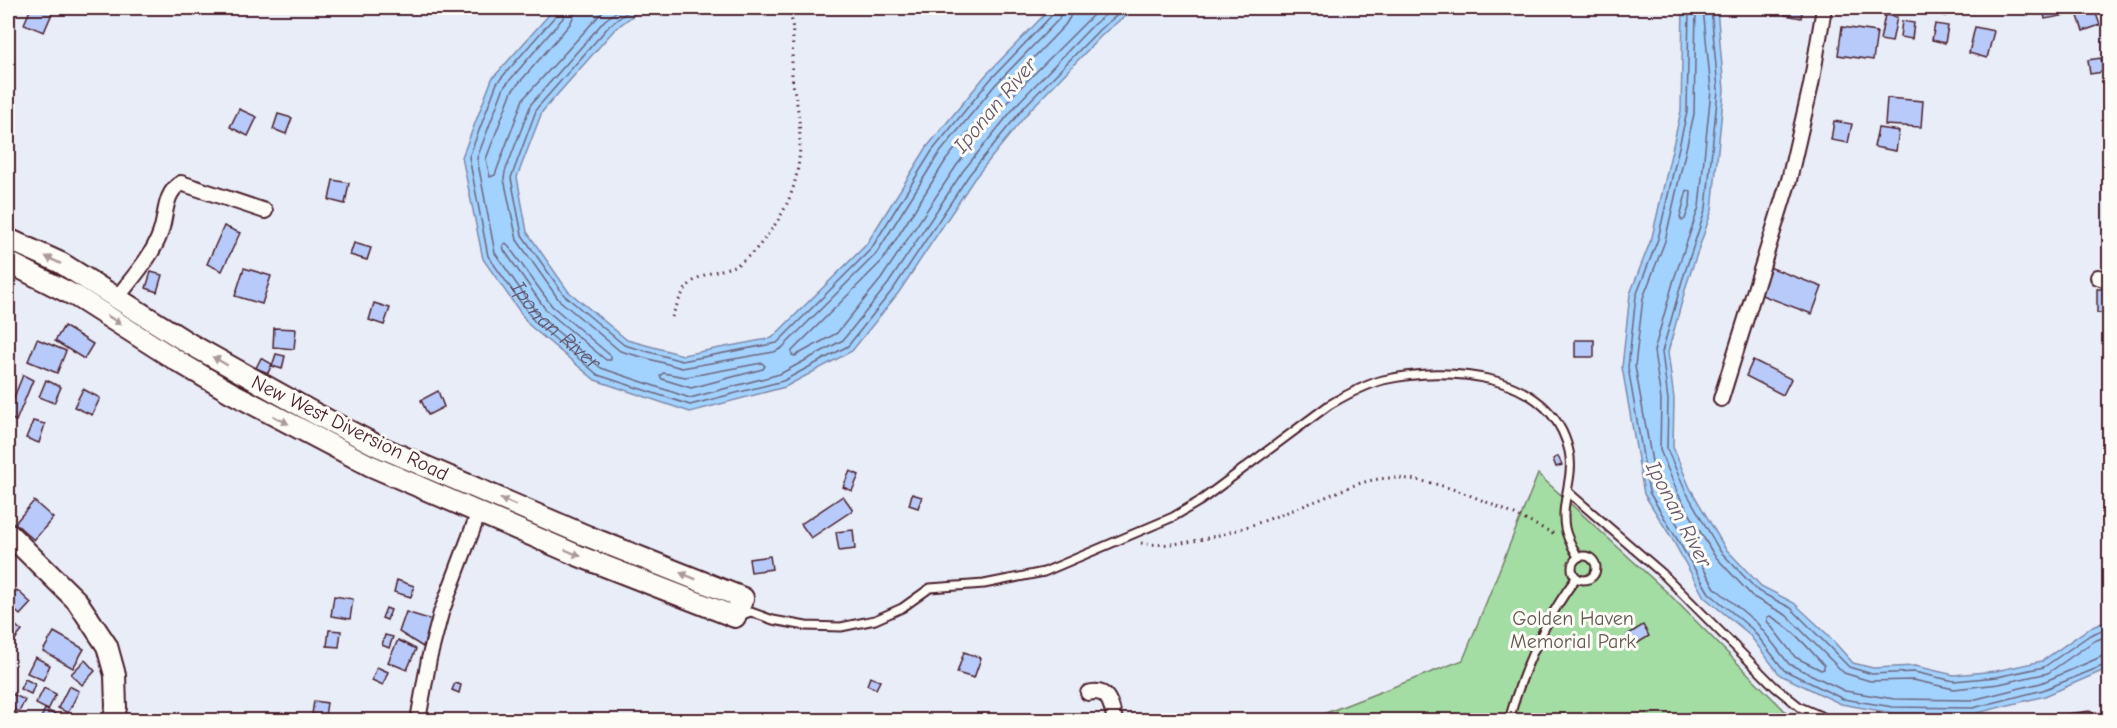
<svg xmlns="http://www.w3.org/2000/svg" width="2117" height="728" font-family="'Comic Neue',sans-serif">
<rect width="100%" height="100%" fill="#e8edf8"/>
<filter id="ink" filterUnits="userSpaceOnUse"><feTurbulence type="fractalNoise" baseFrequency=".0167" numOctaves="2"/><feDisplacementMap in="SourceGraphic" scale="12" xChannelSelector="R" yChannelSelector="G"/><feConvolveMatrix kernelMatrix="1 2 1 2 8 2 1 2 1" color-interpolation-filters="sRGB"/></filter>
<g filter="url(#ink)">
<path fill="#a3dda3" stroke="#767e67" stroke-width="1.5" d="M1538,474L1668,593L1794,720H1311L1313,718L1463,660Z"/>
<g fill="#a2d2fe" stroke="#7f8aaa" stroke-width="1.5">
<path d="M555,8H643L615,29L542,112L517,177L527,232L568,291L627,340L683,355L772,338L866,245L927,147L985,76L1051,8H1135L1104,33L1030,110L974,179L899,292L852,351L785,387L690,412L595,380L529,325L483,259L462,157L492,79Z"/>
<path d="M1683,8H1717L1724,90L1712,210L1687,283L1668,352L1674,399L1673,447L1690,488L1725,548L1761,586L1794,603L1827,634L1853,663L1873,668L1915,666L1954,675L1996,671L2042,661L2088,629L2109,620V668L2045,696L1973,714L1892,713L1841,704L1780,675L1748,633L1704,597L1671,537L1644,494L1622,367L1630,294L1652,237L1681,111Z"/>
</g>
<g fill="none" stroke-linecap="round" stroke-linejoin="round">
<g stroke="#6d677f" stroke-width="1.5">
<path d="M559,8L557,14L497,83L469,157L488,256L534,321L598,375L690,405L783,381L848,346L894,288L969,175L1025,106L1100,29L1126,8"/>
<path id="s1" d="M566,8L563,18L504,87L477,158L495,253L539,316L601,368L690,398L780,374L843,340L888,284L963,171L1019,102L1094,24L1114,8"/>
<path d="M575,8L574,15L570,24L512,91L486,159L490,177L495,175L523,99L606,8"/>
<path d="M621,8L605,20L531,104L505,172L504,179L517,240L559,300L620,351L682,368L774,352L782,348L876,254L938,155L995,85L1059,19L1062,8"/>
<path d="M633,8L610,25L537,108L511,178L522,235L564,295L624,345L682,361L777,343L871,249L932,151L990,80L1053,14L1055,8"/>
<path d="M1071,8L1070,17L1065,25L1002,91L946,160L883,260L792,351V355L795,356L837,333L881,279L957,165L1013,95L1100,8"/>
<path d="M1689,8L1687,112L1658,239L1636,296L1628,367L1649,492L1709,593L1752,629L1784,670L1843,699L1893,707L1973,708L2043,690L2110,663"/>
<path d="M1696,8L1694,114L1665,241L1643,298L1635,366L1657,490L1715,588L1757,623L1789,664L1845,691L1894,699L1972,700L2041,683L2103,656L2110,655"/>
<path d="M1703,8L1711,90L1699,207L1674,279L1654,351L1661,400L1660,450L1678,494L1714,555L1753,597L1786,615L1844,673L1870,681L1913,680L1954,689L1999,684L2048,673L2094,641L2110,635"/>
<path d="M1711,8L1718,90L1706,208L1682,281L1662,352L1668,400L1667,449L1685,490L1720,551L1758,591L1791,608L1849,667L1872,674L1914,672L1954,681L1997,677L2044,667L2090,635L2110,627"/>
<path d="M1687,190L1691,192L1690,205L1685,219L1682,221L1680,217Z"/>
<path d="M506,243L552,306L611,356V360H606L546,310L504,250L503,245Z"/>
<path d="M762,363L765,366L763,369L691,388L662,379L660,376L663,373L686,377Z"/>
<path d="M1770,616C1791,627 1808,648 1824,665V669L1821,670L1795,657L1767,621V617Z"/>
</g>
</g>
<g fill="#b8cafa" stroke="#4a1f2b" stroke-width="1.5">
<path d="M31,8H43L53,11L44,32L24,24Z"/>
<path d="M1786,8H1803L1801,18L1785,15Z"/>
<path d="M1929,8H1948L1946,16L1928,12Z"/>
<path d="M2043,8H2065L2067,15L2045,19Z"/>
<path d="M2083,8H2094L2100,25L2083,31L2076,10Z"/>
<path d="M1885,15L1897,17L1892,42L1880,40Z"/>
<path d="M1902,21L1914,23L1912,39L1900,37Z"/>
<path d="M1935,24L1948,26L1945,43L1932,40Z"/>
<path d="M1842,27L1877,32L1873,60L1838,55Z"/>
<path d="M1975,27L1994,31L1987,58L1969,53Z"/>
<path d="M2101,58L2103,72L2090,74L2088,60Z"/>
<path d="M1887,98L1923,101L1921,127L1885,125Z"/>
<path d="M239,109L257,117L248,136L230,127Z"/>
<path d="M278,114L292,118L286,134L273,129Z"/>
<path d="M1834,121L1852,124L1848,143L1831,140Z"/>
<path d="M1878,128L1899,131L1896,151L1874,147Z"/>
<path d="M333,180L349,183L345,204L329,200Z"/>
<path d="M224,226L240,233L222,271L207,264Z"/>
<path d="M354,243L371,248L367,260L350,255Z"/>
<path d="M1769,267L1822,287L1812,314L1759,294Z"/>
<path d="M244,268L271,276L262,304L235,296Z"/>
<path d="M151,272L162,275L157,292L146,288Z"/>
<path d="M2097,289H2110V312L2097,313Z"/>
<path d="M374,303L390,308L384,325L369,320Z"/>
<path d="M64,326L93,344L84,359L55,341Z"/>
<path d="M274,328L296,329L294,349L273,347Z"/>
<path d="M37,339L66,351L57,373L28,361Z"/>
<rect x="1575" y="340" width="19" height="17"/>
<path d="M276,354L285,356L282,369L272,366Z"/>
<path d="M261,358L272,364L268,373L256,368Z"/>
<path d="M1753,360L1791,379L1783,395L1746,376Z"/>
<path d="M23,375L33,380L16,421L8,417V412Z"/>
<path d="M46,380L61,387L54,403L39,397Z"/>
<path d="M83,389L100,398L92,415L74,407Z"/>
<path d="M438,391L444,407L428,415L421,400Z"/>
<path d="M33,421L45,424L39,443L26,438Z"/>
<path d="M1558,456L1562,465L1556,467L1553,459Z"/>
<path d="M850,471L859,475L852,491L843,487Z"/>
<path d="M912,494L922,497L918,508L909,505Z"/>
<path d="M843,496L853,510L811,538L801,524Z"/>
<path d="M34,501L53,518L34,540L15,523Z"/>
<path d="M853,530L855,549L839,551L836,532Z"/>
<path d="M770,556L772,569L751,572L749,559Z"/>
<path d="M397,580L414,586L411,597L394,592Z"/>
<path d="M17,590L31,603L20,615L8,604V601Z"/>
<path d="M334,596L353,599L350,619L331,616Z"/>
<path d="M386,608L391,610L387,620L382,618Z"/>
<path d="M406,612L432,620L423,647L399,632Z"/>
<path d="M8,619L22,631L13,642L8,637Z"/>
<path d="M1643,625L1649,636L1633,646L1627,635Z"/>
<path d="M329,630L341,631L339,647L327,646Z"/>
<path d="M54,632L84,649L73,668L43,651Z"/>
<path d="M385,635L393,637L389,648L382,645Z"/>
<path d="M398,640L416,649L407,670L388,662Z"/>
<path d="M964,652L981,658L974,678L957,673Z"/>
<path d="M35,657L50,665L43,680L27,673Z"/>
<path d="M85,660L95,671L82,685L71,674Z"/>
<path d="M377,667L388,672L383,685L372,680Z"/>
<path d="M870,677L880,681L876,689L867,685Z"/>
<path d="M25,679L35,684L31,694L20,689Z"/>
<path d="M455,683L461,685L459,693L452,690Z"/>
<path d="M69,686L79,691L68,713L58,708Z"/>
<path d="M44,688L56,694L48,710L36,704Z"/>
<path d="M8,692L25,700L19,712L8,707Z"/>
<path d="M314,701L327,703L325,716L312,714Z"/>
<path d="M45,709L56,715L53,720H40Z"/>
</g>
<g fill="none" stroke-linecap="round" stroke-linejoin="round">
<defs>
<g id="lane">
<path d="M1568,492L1663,574L1775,687L1800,707L1830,720"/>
<circle cx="1584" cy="568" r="12"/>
<path d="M739,616L751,612L773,620L806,626L841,627L875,620L902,608L930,588L984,584L1044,572L1173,517L1200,501L1329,405C1346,395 1364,385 1383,380C1447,365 1551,372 1569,451C1575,478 1560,502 1565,528C1567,539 1573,548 1578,557"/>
<path d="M1509,720C1523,669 1544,621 1576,578"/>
<path d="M2057,720L2089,716"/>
</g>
<g id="street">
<path d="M2098,277L2110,281"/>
<path d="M117,298C132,278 152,257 160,234C167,216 163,194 181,183L265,211"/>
<path d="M1721,399L1789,180L1811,85L1824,8"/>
<path d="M1088,693C1109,687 1111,705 1115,720"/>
<path d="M418,720L429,659L441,613L479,512"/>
</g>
<g id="secondary">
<path d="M8,239L61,263L190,344L314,413L378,446L587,536L743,598L735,617L579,556L369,465L230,392L179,362L77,297L8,262"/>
<path d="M8,533L77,601L107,646L115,675L116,707L114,720"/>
</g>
</defs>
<use href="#lane" stroke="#4a1f2b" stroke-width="11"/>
<use href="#street" stroke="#4a1f2b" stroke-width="18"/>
<use href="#secondary" stroke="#4a1f2b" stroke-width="24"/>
<g stroke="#4a1f2b" stroke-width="3" stroke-dasharray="1.5 4.5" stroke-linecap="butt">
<path d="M672,317C676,307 681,293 689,285C701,272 721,272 736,265C741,263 746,258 750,255C757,249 763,241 768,234C797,198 804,158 798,112C797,100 793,89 792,76C791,53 796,30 789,8"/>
<path d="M1141,543C1191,552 1269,519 1316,501C1341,491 1362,479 1390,478C1445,477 1507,512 1557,535"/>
<path d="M2099,715L2110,714"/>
</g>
<use href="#lane" stroke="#fdfcf7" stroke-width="7"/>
<use href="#street" stroke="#fdfcf7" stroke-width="14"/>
<use href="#secondary" stroke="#fdfcf7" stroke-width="20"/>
</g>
<defs><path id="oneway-solid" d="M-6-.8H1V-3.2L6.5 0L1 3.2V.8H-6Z" transform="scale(1.5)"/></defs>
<g fill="#ac999b">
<use href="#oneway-solid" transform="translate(53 260) rotate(-154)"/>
<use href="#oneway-solid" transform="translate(114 320) rotate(33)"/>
<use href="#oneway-solid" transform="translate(220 361) rotate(-150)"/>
<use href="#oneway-solid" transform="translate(281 420) rotate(28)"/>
<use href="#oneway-solid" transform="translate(508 502) rotate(-157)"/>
<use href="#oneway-solid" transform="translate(573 553) rotate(23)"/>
<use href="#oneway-solid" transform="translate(688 576) rotate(-158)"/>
</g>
</g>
<g text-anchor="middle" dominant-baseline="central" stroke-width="6" stroke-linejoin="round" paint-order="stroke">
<g font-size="20" fill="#4a1f2b" stroke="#fdfcf7">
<text transform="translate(350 428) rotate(26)">New West Diversion Road</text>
</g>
<g font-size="20" fill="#65584f" stroke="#fdfcf7">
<text x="1573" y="618">Golden Haven<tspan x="1573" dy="23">Memorial Park</tspan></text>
</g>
<g font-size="21" font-style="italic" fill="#64556a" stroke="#fdfcf7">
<text transform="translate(995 105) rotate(-50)">Iponan River</text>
<text stroke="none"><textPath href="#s1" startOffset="369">Iponan River</textPath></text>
<text transform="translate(1679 514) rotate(62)">Iponan River</text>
</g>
</g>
<rect width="2117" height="728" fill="none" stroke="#fdfcf7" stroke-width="30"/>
<rect x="15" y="15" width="2087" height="698" fill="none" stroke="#4a1f2b" stroke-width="2" filter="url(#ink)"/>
</svg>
